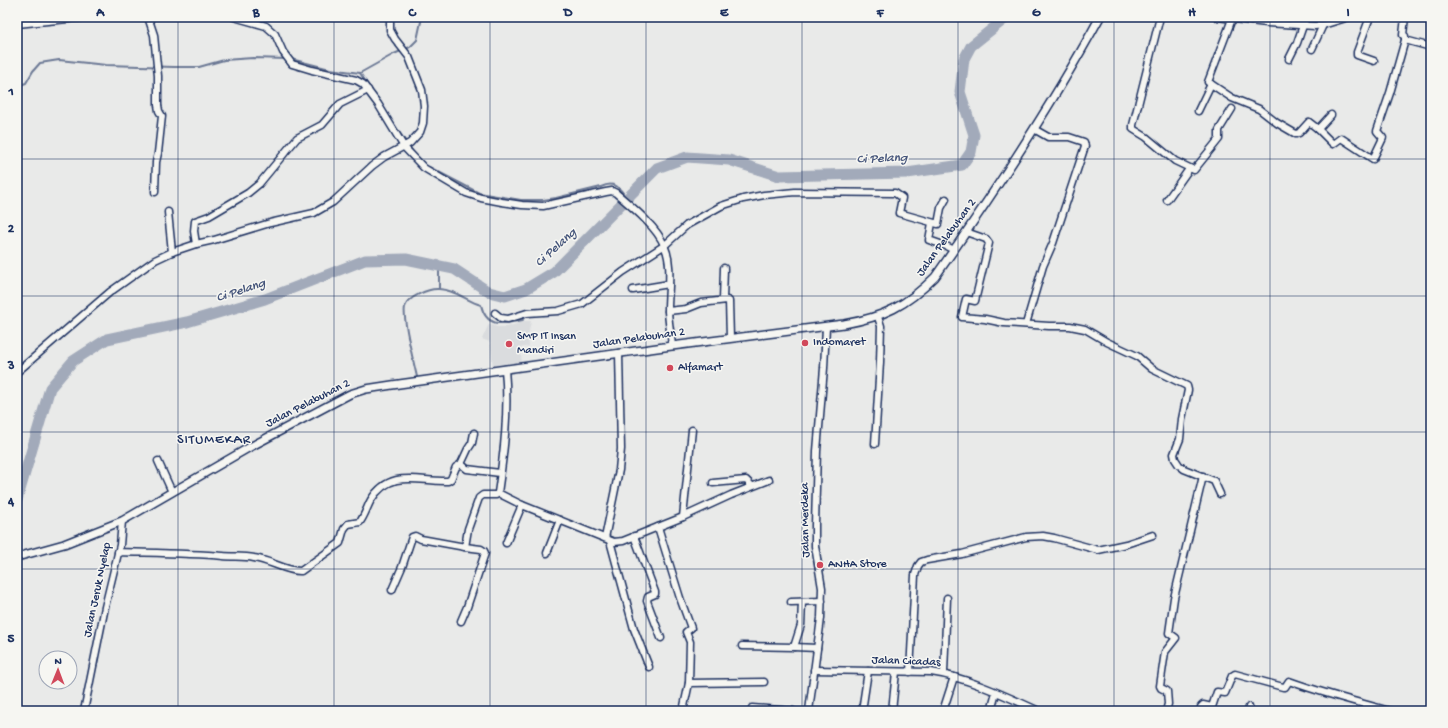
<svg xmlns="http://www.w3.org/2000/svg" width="1448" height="728" font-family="'Gochi Hand',sans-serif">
<rect width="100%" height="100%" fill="#e9eae9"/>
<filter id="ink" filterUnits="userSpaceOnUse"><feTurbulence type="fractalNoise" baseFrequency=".025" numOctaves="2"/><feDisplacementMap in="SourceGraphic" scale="8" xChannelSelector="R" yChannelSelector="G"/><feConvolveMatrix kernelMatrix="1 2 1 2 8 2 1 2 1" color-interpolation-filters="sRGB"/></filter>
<g filter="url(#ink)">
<path fill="#dadcde" d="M525,321H531L528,337L529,346L520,348L522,362L493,366L490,342L482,339L489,324L497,327H507Z"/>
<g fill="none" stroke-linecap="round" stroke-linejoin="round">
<g stroke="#6c7995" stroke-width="2">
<path d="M246,17L266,22L269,25"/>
<path d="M17,21L36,19"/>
<path d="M291,59L330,69L360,73L394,54L410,47L417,40L422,17"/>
<path d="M360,73L374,94"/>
<path d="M17,86L26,83L33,71L40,63L59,60L106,65L174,67H199L224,60L253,58L287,59"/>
<path d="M397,129L414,153L421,161"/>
<path d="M429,167L479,193L521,200H543L556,198L601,187C615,180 619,188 627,198"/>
<path d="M439,289V266"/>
<path d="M417,377C414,363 402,318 405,307C408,297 429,288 439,289C456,290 467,301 481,305C487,330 505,323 523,320"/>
</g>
<path stroke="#a2aaba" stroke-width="11" d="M17,500L50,388L73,361L107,339L187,322L265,299L365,260L406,259L454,269L489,292L505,296L526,289L554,272L657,168L687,157L729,160L779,176L907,173L962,165L971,152L974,135L960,92L964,59L971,46L1007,17"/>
<defs>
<g id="minor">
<path d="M148,17L154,35L158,76V105L159,111L162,116L158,153L156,162L155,192"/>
<path d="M234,17L266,26L275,34L283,52L292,64L312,70L356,80L363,84L378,104L404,147L424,168L466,193L481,198L502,202L522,205L543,206L606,192L612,191L616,193C631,206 657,227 664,245C673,264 668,289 668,309C668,321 671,334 672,346"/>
<path d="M1160,17L1133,125V129L1146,137L1175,161L1194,170L1219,139V130L1232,109"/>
<path d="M1217,17L1267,23L1315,26L1323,25L1349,17"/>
<path d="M1370,17L1357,52V55L1374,61"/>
<path d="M1424,17H1431"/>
<path d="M1232,19L1208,82L1232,98L1259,109L1277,123L1296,134L1299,133L1309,122L1318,129"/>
<path d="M17,24L88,17"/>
<path d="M1405,40L1431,47"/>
<path d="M1312,49L1323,25"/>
<path d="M1289,59L1297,43L1306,17"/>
<path d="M1198,111L1211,84"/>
<path d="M1331,115L1318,129L1333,144L1341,138L1373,159L1383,138L1377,131L1390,93L1405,40V36L1403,35L1405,17"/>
<path d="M1167,200L1189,169"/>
<path d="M168,212L172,252"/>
<path d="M932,223L929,240L946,246L954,250"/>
<path d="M966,232L986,239L989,243L975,301L966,299L962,317L985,319L1004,323L1049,326H1070L1085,329L1107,342L1137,356L1152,369L1187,386L1188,390L1182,419L1180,439L1174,454L1175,459L1179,465L1184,469L1214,481L1220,494"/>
<path d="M196,244L194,231L195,221L209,216L248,193L259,184L297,138L322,125L340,104L368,90"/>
<path d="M633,290L669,284"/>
<path d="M723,300L724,268"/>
<path d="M668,311L686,309L701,303L727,300L729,301L730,338"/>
<path d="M495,313L501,318L508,319L527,313L558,311L582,304L623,272L665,245L687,225L721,206L743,199L764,195L795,192L895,193L902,198L899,213L938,224L941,208L946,199"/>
<path d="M1026,324L1043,266L1053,243L1085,146L1084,142L1069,137H1048L1034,129"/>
<path d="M17,372L110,292L155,260L172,252L196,244L214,240L270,223L314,213L333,202L372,166L384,157L410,143L420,132L423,123L424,106L422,90L409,57L395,39L390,30V17"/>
<path d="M474,433L472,443L468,449L461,464L467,469L500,473"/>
<path d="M875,444L880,362L881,326L878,317"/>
<path d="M158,461L172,492"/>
<path d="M713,483L746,480L752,486"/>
<path d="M498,493L522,505L614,542L623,541L683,517L731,495L769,480"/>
<path d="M683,517L692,430"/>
<path d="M658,527L680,598L691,628L686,632L690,642L689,683L683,711"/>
<path d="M634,536L655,592V594L648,597L647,601L661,638"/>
<path d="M605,538L619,470L621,449L619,353"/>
<path d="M610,541L634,629L649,667"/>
<path d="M506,543L522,505"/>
<path d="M118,552C153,553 188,553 223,556C233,557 244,556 254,558C269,560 288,572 301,571L340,543L344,529L348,524L360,522C365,515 367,507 371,500C391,468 418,482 448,481L451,479L456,467L461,464"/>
<path d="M547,553L560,520"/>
<path d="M392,590L402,567L412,537L415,536L421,539L465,547L468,529L479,498L483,495H496L498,493C504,452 509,411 505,369"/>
<path d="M791,602L822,601"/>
<path d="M461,621L467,607L485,553L484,551L481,549L465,547"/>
<path d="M742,646L794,647L817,648"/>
<path d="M794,647L801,625L802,602"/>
<path d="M814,670L931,672C966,677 1006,696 1039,711"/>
<path d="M910,672L915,575L918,566L921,562L927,560L962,554L1026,537L1043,536L1054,538L1098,550L1126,544L1153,535"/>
<path d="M944,673L947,598"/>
<path d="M689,683L764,682"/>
<path d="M752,708L793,711"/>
<path d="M84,711L105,607L120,545L122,521"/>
<path d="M809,711L821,618L822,588L815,546V525L817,451L824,368L826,327"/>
<path d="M862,711L868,671"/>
<path d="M892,711L896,672"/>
<path d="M943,711L954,677"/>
<path d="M991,711L996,693"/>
<path d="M1166,711L1168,704L1167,691L1161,688L1160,686L1165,652L1176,638L1169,633L1174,598L1203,476"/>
<path d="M1201,711V707L1203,705L1212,707L1217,692L1225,693L1232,676L1235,674L1283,687H1285L1289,681C1322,693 1356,702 1390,711"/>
<path d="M1248,711L1249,707"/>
</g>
<path id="major" d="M17,557L64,544L122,521L250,447L350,394L366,389L392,385L664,347L844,324C884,317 906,306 935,277C994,193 1051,107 1100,17"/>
</defs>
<use href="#minor" stroke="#1b2f5e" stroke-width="9"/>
<use href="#major" stroke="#1b2f5e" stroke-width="10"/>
<use href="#minor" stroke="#f6f6f2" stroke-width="6"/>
<use href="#major" stroke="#f6f6f2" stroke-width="7"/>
</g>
</g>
<path fill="none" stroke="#1b2f5e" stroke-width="1" stroke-opacity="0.55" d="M178,17V711M334,17V711M490,17V711M646,17V711M802,17V711M958,17V711M1114,17V711M1270,17V711M17,159H1431M17,296H1431M17,432H1431M17,569H1431"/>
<g fill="#d1495b" stroke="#f6f6f2" stroke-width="1.5">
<circle cx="805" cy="343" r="4"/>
<circle cx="509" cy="344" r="4"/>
<circle cx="670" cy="368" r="4"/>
<circle cx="820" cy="565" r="4"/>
</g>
<g text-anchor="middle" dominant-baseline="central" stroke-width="3" stroke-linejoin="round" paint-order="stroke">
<g font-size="12" fill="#1b2f5e" stroke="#f6f6f2">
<text transform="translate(947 238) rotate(-54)">Jalan Pelabuhan 2</text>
<text transform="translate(639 339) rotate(-8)">Jalan Pelabuhan 2</text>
<text transform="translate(308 404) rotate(-27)">Jalan Pelabuhan 2</text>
<text transform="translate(806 520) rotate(-91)">Jalan Merdeka</text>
<text transform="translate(98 590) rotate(-78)">Jalan Jeruk Nyelap</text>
<text transform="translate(906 662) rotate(2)">Jalan Cicadas</text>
</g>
<g font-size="12" fill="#1b2f5e" stroke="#f6f6f2" text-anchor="start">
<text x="517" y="337">SMP IT Insan<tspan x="517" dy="14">Mandiri</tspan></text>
<text x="813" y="343">Indomaret</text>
<text x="678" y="368">Alfamart</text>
<text x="828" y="565">ANHA Store</text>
</g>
<g font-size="13" font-style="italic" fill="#44547a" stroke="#f6f6f2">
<text transform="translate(882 159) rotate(-2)">Ci Pelang</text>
<text transform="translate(556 248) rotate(-42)">Ci Pelang</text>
<text transform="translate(241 291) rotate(-18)">Ci Pelang</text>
</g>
<g font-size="14" letter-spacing="1" fill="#1b2f5e" stroke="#f6f6f2">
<text x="214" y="440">SITUMEKAR</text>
</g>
</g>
<rect width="1448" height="728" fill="none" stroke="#f6f6f2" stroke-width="44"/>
<g transform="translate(58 670) rotate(1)"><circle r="19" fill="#f6f6f2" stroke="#9ea6b7"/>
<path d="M0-3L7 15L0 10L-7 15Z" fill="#d1495b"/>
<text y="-6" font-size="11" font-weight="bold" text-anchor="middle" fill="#1b2f5e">N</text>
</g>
<rect x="22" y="22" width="1404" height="684" fill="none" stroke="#1b2f5e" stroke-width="1.5"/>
<g font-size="13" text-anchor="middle" font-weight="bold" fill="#1b2f5e">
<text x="100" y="16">A</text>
<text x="256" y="16">B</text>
<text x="412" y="16">C</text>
<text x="568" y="16">D</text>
<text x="724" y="16">E</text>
<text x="880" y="16">F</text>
<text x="1036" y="16">G</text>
<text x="1192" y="16">H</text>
<text x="1348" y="16">I</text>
<text x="11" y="95">1</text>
<text x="11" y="232">2</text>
<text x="11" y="369">3</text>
<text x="11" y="505">4</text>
<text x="11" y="642">5</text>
</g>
</svg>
